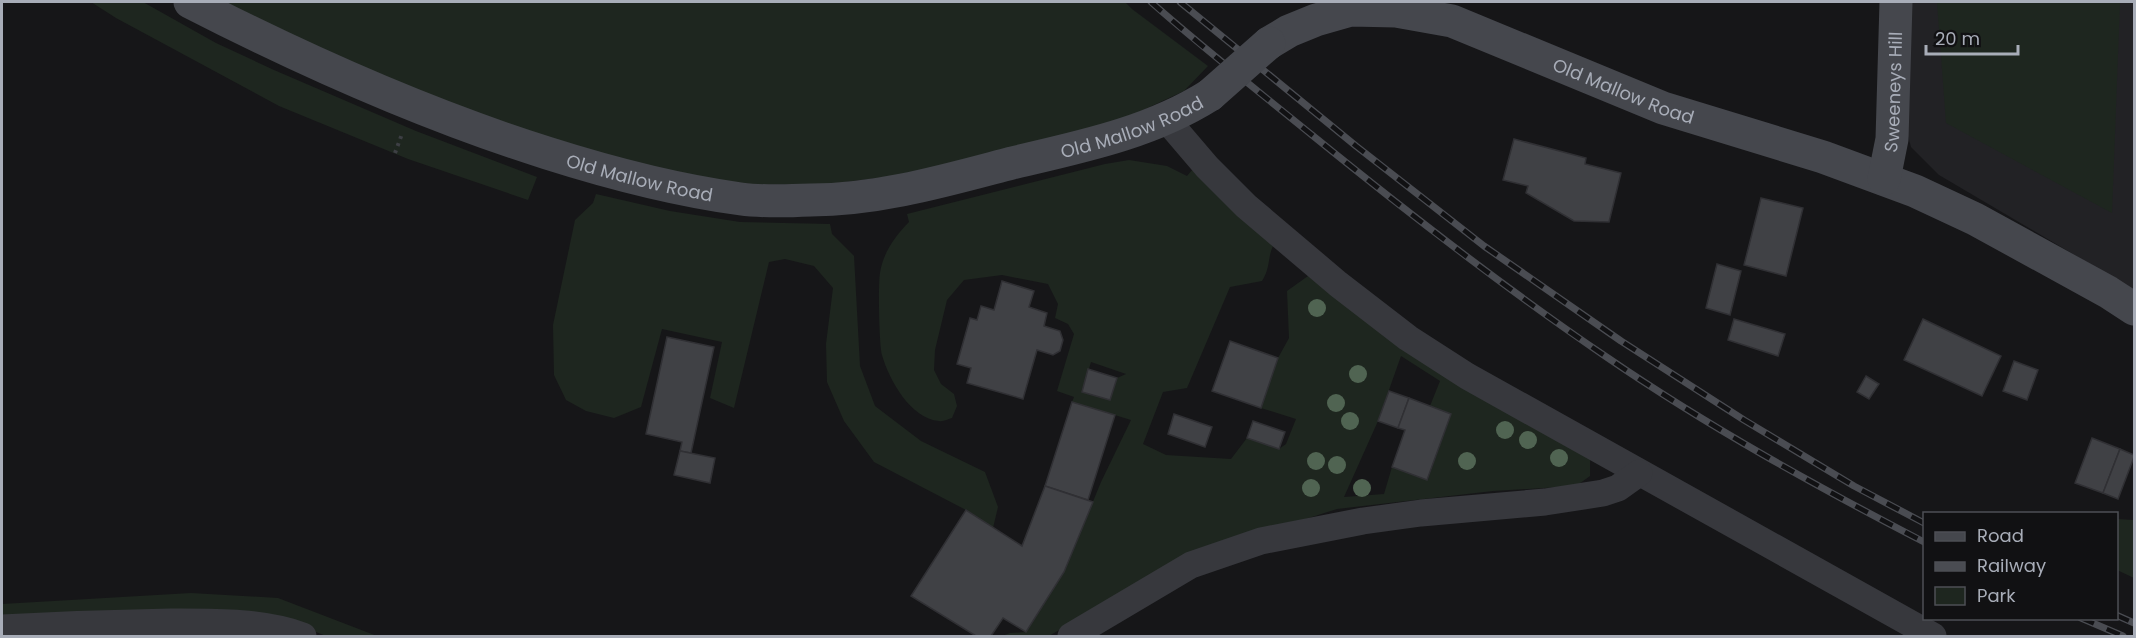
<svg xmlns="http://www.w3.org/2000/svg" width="2136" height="638" font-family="Poppins,sans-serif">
<rect width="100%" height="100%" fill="#161618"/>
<path fill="#222225" d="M1909,2H2134V290L1939,175L1911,147L1904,121Z"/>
<g fill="#1e261f" fill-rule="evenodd">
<path d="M91,2H143L216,43L274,70L416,131L537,177L528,200L408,159L279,106L116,18Z"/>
<path d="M221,2H1125L1132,9L1208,66L1184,91L1113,124L901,175L829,184L757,185L671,174L545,141L382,80Z"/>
<path d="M1937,2H2120L2112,213L1946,123Z"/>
<path d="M1129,160L1167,166L1187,176L1192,170L1274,244C1267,257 1271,267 1262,281L1230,287L1187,388L1163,392L1143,444L1166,455L1231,459L1247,438L1279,449L1286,444L1296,419L1261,408L1278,358L1289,338L1287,291L1308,276L1590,457V476L1576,486L1493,491L1337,509L1192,555L1103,604L1049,636H1002L1010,633L1026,632L1064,572L1101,482L1131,420L1072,402L1074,397L1057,391L1074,334L1068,324L1055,318L1058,304L1048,284L1002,275L964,280L947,300L935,350L934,370L941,384L954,394L957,406L952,418C948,419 943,422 939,421C911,419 889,380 882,355C879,344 878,284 880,273C883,253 895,236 909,222L907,214L1105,164ZM1401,356L1440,381L1430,406L1451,414L1428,479L1392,467L1384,494L1344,497L1378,421ZM1091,362L1126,374L1117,378L1110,400L1082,392Z"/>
<path d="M596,194L670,211L740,222L830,224L832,234L854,256L860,366L875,406L921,441L985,472L998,507L993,528L966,510L874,462L844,421L827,382L826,344L833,288L814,266L785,259L769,262L734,408L710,398L722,342L662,329L641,407L614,418L586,411L566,400L554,375L553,325L575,220L593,203Z"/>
<path d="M2117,519L2134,520V578L2117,570Z"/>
<path d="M191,593L278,598L377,636H326L301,626L2,623V604Z"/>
</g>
<g fill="#404145" stroke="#303034" stroke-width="1.5">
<path d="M1514,139L1586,158L1585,164L1621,173L1609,222L1574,221L1526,193L1528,186L1503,180Z"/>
<path d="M1761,198L1803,208L1786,276L1744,265Z"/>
<path d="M1717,264L1741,271L1730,315L1706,308Z"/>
<path d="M1002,281L1034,291L1029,307L1047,313L1044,326L1060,331L1063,340L1060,351L1053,355L1037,350L1023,399L967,383L971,368L957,364L970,318L977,320L981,306L994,310Z"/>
<path d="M1734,319L1785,334L1778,356L1728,340Z"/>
<path d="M1923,319L2001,356L1982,396L1904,360Z"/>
<path d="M667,337L714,347L691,453L680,451L682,442L646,434Z"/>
<path d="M1230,341L1278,358L1261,408L1212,391Z"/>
<path d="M2014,361L2038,370L2027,400L2003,391Z"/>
<path d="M1088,369L1117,378L1110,400L1082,392Z"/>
<path d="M1866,376L1879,384L1869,399L1857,392Z"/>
<path d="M1389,391L1409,398L1398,428L1378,421Z"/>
<path d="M1409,398L1451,414L1427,480L1392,467L1405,430L1398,428Z"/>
<path d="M1072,402L1115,415L1088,500L1045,486Z"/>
<path d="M1174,414L1212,427L1205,447L1168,434Z"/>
<path d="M1253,421L1285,432L1279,449L1247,438Z"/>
<path d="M2092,438L2120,449L2103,493L2075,483Z"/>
<path d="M2120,449L2134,455V457L2118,499L2103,493Z"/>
<path d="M680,451L715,458L710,483L674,475Z"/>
<path d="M1045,486L1093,502L1064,572L1026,632L1003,618L991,636H976L911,596L966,510L1022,546Z"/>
</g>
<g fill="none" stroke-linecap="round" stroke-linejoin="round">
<path stroke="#3d3f44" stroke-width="4" stroke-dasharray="3 4.5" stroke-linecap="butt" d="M395,153L402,134"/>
<g stroke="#37383d" stroke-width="27">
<path d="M1166,119L1207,167L1246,206L1338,284L1408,338L1467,376L1933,636"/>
<path d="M2,628C58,625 114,623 171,622C212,622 264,621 303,636"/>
<path d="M1071,636L1191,565L1261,541L1363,521L1421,513L1545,502L1603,493L1618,488L1639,473"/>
</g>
<g stroke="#45474d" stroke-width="33">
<path id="s1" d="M190,2C305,61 423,114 547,153C610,173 675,190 741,199C763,202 788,201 811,200C879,200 947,180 1012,163C1080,147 1150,133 1210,95"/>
<path id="s2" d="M1269,43L1289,31L1316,20L1351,10L1396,11L1452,21L1663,108L1823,157L1915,191L1975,219L2108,292L2134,309"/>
<path id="s3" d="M1884,179L1892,139L1896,2"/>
</g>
<defs>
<g id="rail">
<path d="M1151,2C1203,48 1258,91 1312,135C1408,213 1506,289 1608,358C1709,427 1816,486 1924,542"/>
<path d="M1180,2L1356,146L1484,246L1621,341L1744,420L1854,486L1924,523"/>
<path d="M2116,615L2134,623"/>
<path d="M2081,618L2123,636"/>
</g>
</defs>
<use href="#rail" stroke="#4a4c52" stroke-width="7"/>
<use href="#rail" stroke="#111113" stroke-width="4.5" stroke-dasharray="14" stroke-linecap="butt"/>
<path stroke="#45474d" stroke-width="33" d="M1210,95L1269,43"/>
</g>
<g fill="#506452">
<circle cx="1317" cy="308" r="9"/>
<circle cx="1358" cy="374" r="9"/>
<circle cx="1336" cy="403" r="9"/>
<circle cx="1350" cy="421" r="9"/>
<circle cx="1505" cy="430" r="9"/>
<circle cx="1528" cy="440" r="9"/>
<circle cx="1559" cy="458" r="9"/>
<circle cx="1316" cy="461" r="9"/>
<circle cx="1467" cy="461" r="9"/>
<circle cx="1337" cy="465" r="9"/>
<circle cx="1311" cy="488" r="9"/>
<circle cx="1362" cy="488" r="9"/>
</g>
<g text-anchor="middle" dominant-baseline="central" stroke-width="5" stroke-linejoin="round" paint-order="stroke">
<g font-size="18" fill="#a8adb8" stroke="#111113">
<text stroke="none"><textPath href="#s2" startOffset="376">Old Mallow Road</textPath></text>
<text stroke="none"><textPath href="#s3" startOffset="88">Sweeneys Hill</textPath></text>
<text stroke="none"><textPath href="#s1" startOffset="988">Old Mallow Road</textPath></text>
<text stroke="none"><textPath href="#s1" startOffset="484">Old Mallow Road</textPath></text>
</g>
</g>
<rect width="2136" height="638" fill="none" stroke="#a8adb8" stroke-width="6"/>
<rect x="1923" y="512" width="195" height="108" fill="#111113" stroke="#4d4f55" stroke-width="1.5"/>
<rect x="1935" y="532" width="30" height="9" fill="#45474d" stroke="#4d4f55" stroke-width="1.5"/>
<text x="1977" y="542" font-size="18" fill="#a8adb8">Road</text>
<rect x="1935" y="562" width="30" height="9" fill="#4a4c52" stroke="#4d4f55" stroke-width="1.5"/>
<text x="1977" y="572" font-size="18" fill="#a8adb8">Railway</text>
<rect x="1935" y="587" width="30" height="18" fill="#1e261f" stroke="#4d4f55" stroke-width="1.5"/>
<text x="1977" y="602" font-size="18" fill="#a8adb8">Park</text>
<path d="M1926 45v9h92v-9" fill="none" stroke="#a8adb8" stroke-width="3"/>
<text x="1935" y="45" font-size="18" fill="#a8adb8" stroke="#111113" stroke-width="4.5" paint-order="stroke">20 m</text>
</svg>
